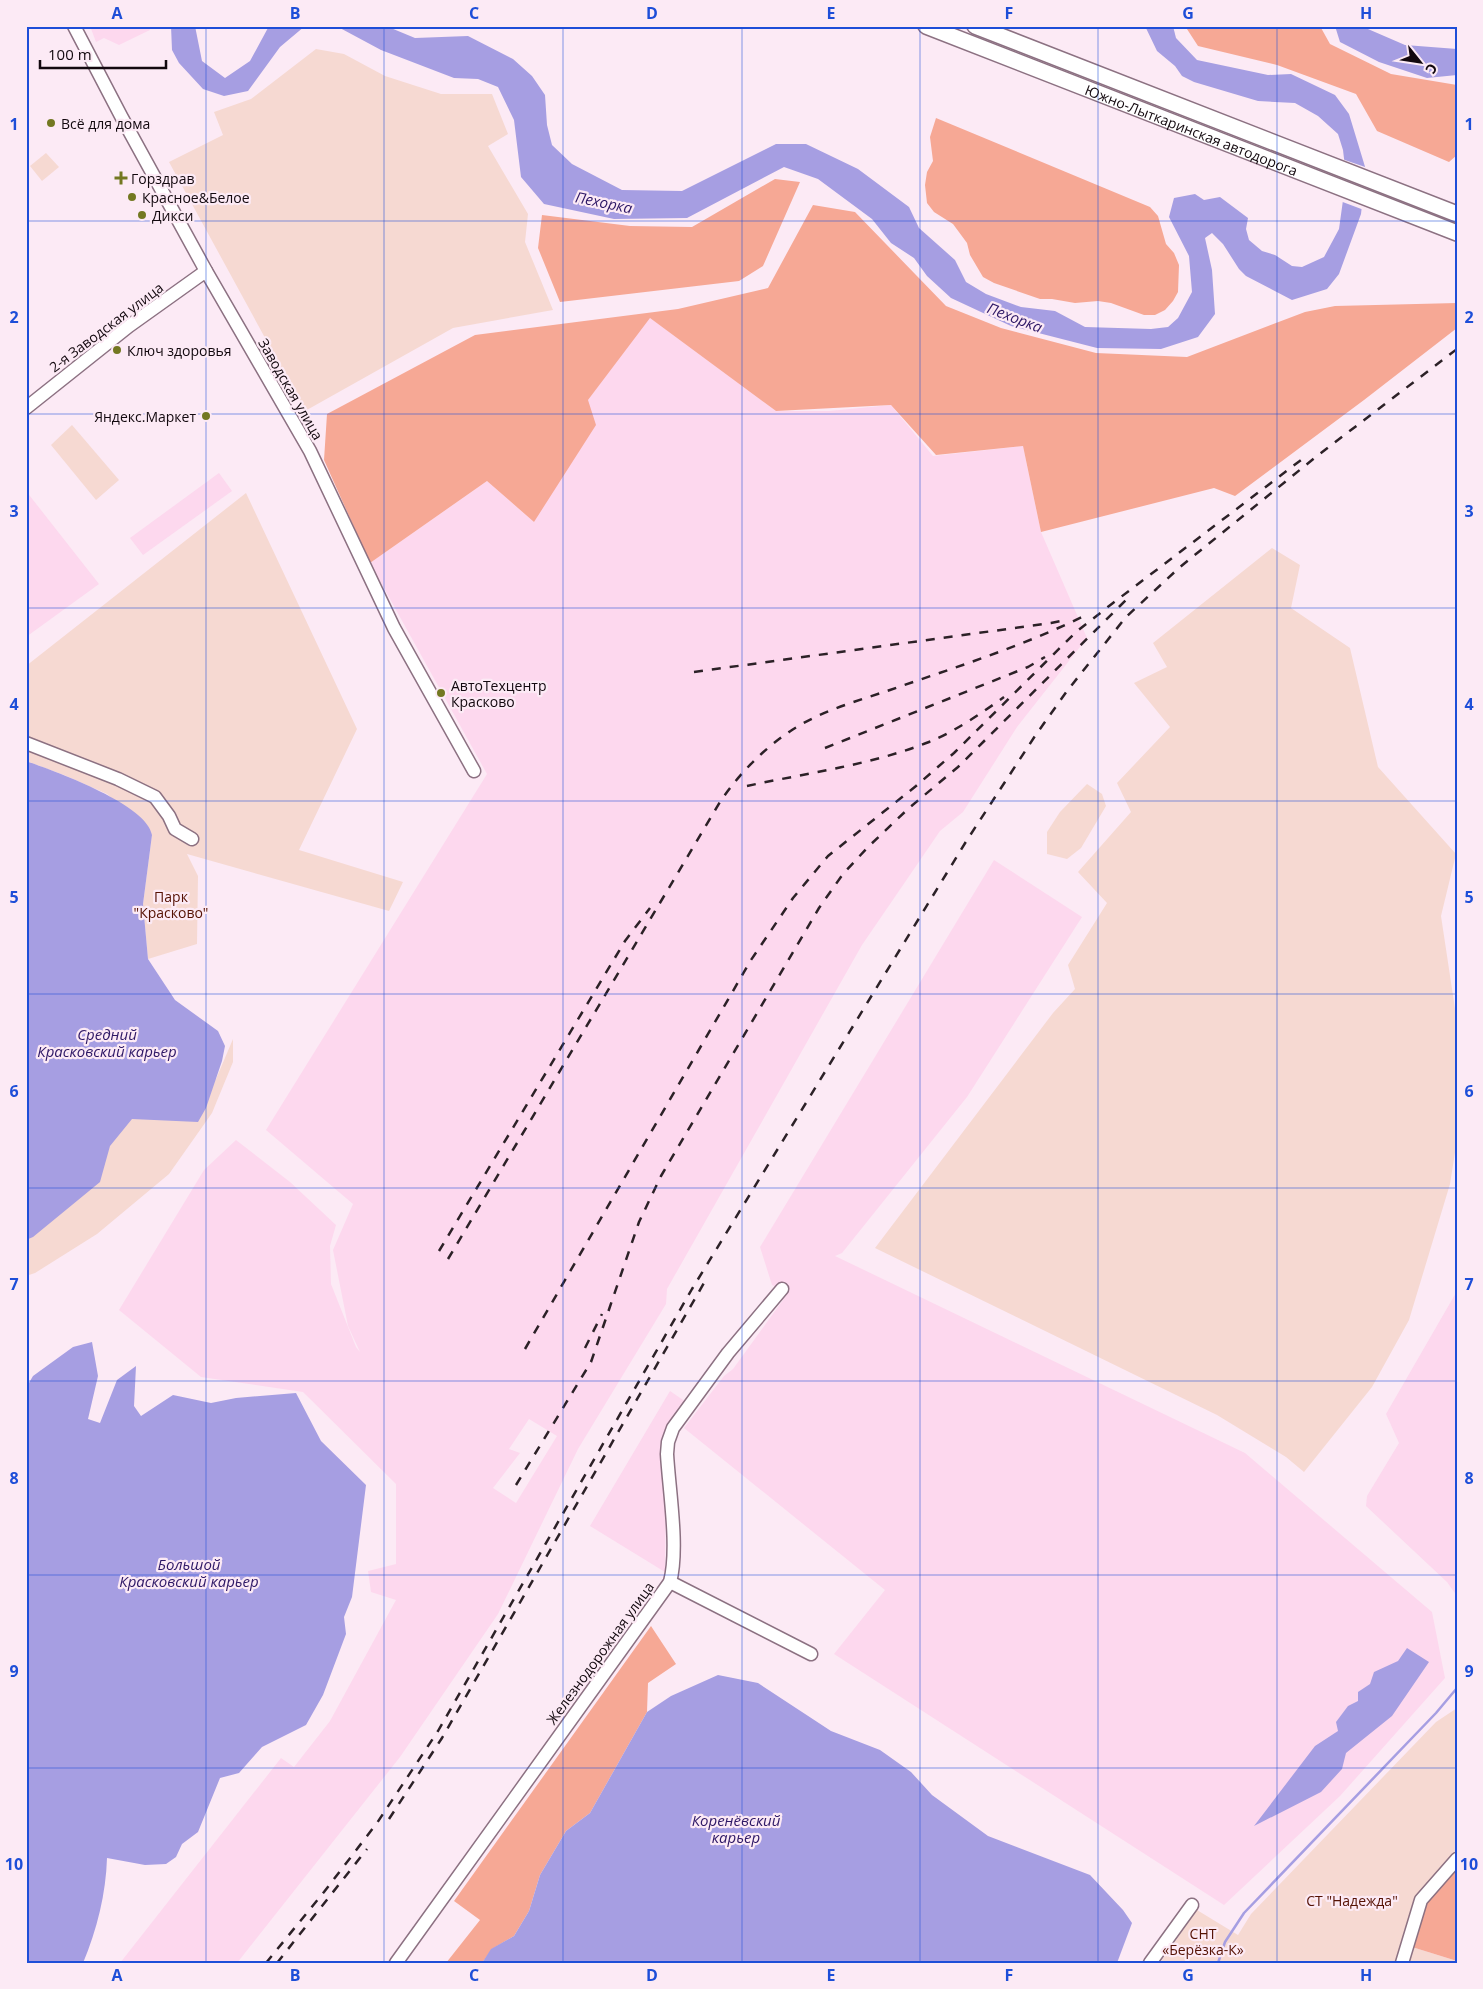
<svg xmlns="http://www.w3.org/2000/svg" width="1483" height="1989" font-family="'Open Sans',sans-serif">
<rect width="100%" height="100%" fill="#fceaf5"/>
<g fill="#fdd8ee" fill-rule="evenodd">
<path d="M90,26H149L150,30L119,45L104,38L96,42Z"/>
<path d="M649,317L776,411H829L891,405L933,456L1023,446L1041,532L1087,638L1017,727L963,812L940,831L862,945L667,1289L666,1304L578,1449L498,1614L400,1757L237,1963H120L281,1758L294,1767L330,1721L396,1600L371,1592L368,1571L396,1564V1484L303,1392L201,1377L119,1310L204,1170L236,1140L290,1182L336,1225L330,1246L331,1284L356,1347L360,1352L348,1326L333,1250L353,1204L266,1130L487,774L370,563L487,481L534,522L588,400ZM529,1419L557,1436L516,1503L493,1488L520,1453L509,1449Z"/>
<path d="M219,473L232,491L143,555L130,538Z"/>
<path d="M26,491L99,584L26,637Z"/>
<path d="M994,860L1082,917L967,1097L842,1253L835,1256L1245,1453L1432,1612L1445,1678L1340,1796L1224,1905L834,1654L885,1590L684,1428L724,1376L733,1369L788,1293L772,1285L760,1247Z"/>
<path d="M1457,1291V1596L1447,1582L1366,1506L1367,1496L1399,1443L1386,1414Z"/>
<path d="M670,1391L686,1402L661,1444L660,1457L666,1490L665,1572L590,1526Z"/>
</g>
<g fill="#f6d9d2">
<path d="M316,49L344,54L385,76L441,94H492L508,134L488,146L528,214L525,242L553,310L453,328L305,411L169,162L223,135L214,112L251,99Z"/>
<path d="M46,153L59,167L42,181L30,166Z"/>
<path d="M72,425L119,480L96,500L51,445Z"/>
<path d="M246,493L357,729L299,850L403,882L389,911L187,854L198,876L197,944L148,959L143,904L152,835L107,794L64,775L26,761V666Z"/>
<path d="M1272,548L1300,565L1291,608L1350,648L1378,767L1456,854L1441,916L1457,1022V1140L1450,1184L1409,1320L1372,1387L1304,1472L1286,1457L1217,1415L875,1248L1053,1013L1075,989L1068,965L1107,903L1078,872L1131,812L1117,783L1170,727L1134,683L1167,667L1153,643Z"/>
<path d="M1087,784L1102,794L1106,806L1081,848L1067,859L1047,854V832L1060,812Z"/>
<path d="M233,1039V1062L212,1113L169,1174L97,1234L35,1273L26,1276V1238L108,1145L127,1116L216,1079Z"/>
<path d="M1457,1708V1854L1398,1963H1160L1197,1910L1238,1935L1251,1914L1436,1722Z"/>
<path d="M1412,1947L1457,1961V1963H1407Z"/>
</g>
<g fill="#f6a895">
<path d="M1185,26H1320L1330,44L1391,74L1457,85V155L1449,162L1377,131L1356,94L1277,65L1198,46Z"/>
<path d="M936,118L1150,207L1158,216L1166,244L1174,253L1179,265L1178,292L1173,301L1165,310L1155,315H1144L1111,303L1098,301L1075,303L1052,299H1040L994,283L983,277L970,255L967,243L953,224L934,212L927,203L925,185L927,172L933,161L930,137Z"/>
<path d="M775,179L800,182L763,266L739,281L560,302L538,248L542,215L630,226L692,227Z"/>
<path d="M813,205L855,212L946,306L1001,328L1096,353L1187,357L1305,312L1335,306L1457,303V328L1364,400L1235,496L1214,488L1041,532L1023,446L936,455L891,405L776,411L650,318L588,400L596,425L534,522L487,481L370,563L324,460L327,414L475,335L678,309L768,288Z"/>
<path d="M651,1626L676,1664L648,1683L647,1712L590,1813L566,1831L540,1875L529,1911L514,1936L492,1949L482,1963H446L480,1920L454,1901Z"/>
<path d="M1457,1865V1961L1412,1947L1426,1899Z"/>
</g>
<g fill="#a69ee2">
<path d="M171,26H195L202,61L225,78L250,61L269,26H305L280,47L248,91L224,96L203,89L179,63L172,50Z"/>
<path d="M330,26H386L415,38L468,36L513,59L532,76L545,95L547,125L552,145L572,164L622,190L682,191L776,144H806L858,169L909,207L919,228L955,260L966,282L986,294L1021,307L1055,311L1085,327L1151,329L1168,327L1178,318L1192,292L1189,256L1169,217L1174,198L1195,194L1204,200L1220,197L1248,218L1246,229L1249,240L1262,251L1275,255L1292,266L1302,267L1324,257L1339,229L1344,193L1345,167L1343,150L1338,134L1318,116L1295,103L1258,101L1194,82L1182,76L1175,66L1157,51L1145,26H1173L1176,38L1197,60L1268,75L1291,74L1335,95L1349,114L1366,170L1361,214L1339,274L1327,289L1292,300L1246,276L1239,269L1223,244L1212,233L1205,238L1212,270L1215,314L1198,337L1161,349L1097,348L1011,326L951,298L927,276L914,258L891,243L872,219L818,179L784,167L687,218L614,219L544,204L521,177L514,120L498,87L478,79L454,78L381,50L340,28Z"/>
<path d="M1335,26H1361L1405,45L1457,49V75L1427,78L1379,62L1340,42Z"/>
<path d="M26,761C54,771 147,804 152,835L143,904L148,959L175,1000L218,1031L225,1046L222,1061L206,1108L198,1122L132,1119L110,1146L100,1182L33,1237L26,1240Z"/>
<path d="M92,1342L98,1376L88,1419L100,1423L117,1380L136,1366L134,1406L141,1416L173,1395L211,1403L236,1398L296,1393L321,1441L366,1485L352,1597L344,1617L346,1634L323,1695L306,1725L262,1747L239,1773L220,1778L198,1832L182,1844L176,1857L166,1864L145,1865L107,1858C106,1893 97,1930 83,1963H26V1388L33,1376L73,1347Z"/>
<path d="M1407,1648L1429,1662L1392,1716L1346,1753L1342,1769L1321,1792L1254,1826L1315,1746L1338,1731L1336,1722L1348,1706L1358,1701V1692L1370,1684L1374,1672L1398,1661Z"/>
<path d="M718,1675L758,1683L831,1731L880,1750L911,1772L932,1795L988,1836L1090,1875L1123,1910L1132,1923L1117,1963H482L491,1949L514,1936L529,1911L540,1875L566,1831L590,1813L647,1712L671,1696Z"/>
</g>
<path fill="#fceaf5" d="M1342,159L1368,168L1364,210L1340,201L1343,167Z"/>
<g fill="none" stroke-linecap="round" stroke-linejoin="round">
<path stroke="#a69ee2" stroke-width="2.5" d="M1218,1963L1225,1942L1244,1913L1436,1713L1457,1688"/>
<defs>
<g id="minor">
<path d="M74,26L121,116L206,271L310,451L394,628L474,771"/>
<path d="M26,408L129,326L206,271"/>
<path d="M26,743L118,779L155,797L169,816L175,829L192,839"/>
<path d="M670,1582L811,1654"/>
<path d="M396,1963L670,1582C679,1548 669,1490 667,1454L668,1442L673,1428L728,1353L782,1289"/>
<path d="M1150,1963L1192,1905"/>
<path d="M1402,1963L1421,1900L1457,1859"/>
</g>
<g id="major">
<path id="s1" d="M926,26L1457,233"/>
<path d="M975,26L1457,214"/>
</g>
</defs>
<use href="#minor" stroke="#8c7182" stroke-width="15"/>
<use href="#major" stroke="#8c7182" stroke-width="18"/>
<use href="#minor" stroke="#fff" stroke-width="12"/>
<use href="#major" stroke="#fff" stroke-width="15"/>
<g stroke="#2c2127" stroke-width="2.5" stroke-dasharray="9 9" stroke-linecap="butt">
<path d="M694,672L1051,623L1066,620"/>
<path d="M825,748L1028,667L1045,657"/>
<path d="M747,786C807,773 871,765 929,742C954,732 982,713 1004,697"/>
<path d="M439,1251L625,941L650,908"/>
<path d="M448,1259L720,802C739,774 763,749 792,730C821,711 857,701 890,690C956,667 1024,646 1088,614"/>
<path d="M585,1348L602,1314"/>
<path d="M525,1349L751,960L793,898L828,856L916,786L954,753L1076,632L1113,603L1301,460"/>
<path d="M516,1485L591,1362L639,1222L661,1176L819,908L843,874L868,847L909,808L958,767L1128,598"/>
<path d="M389,1819L442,1738L708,1276"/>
<path d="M266,1963L324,1892L377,1823L438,1731L692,1289L967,840L1035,736L1067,691L1126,617L1180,567L1317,456L1457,349"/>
<path d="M277,1963L367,1849"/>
</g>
</g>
<path fill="none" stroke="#1d4ed8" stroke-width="1" stroke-opacity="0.55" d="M206,26V1963M384,26V1963M563,26V1963M742,26V1963M920,26V1963M1098,26V1963M1277,26V1963M26,221H1457M26,414H1457M26,608H1457M26,801H1457M26,994H1457M26,1188H1457M26,1381H1457M26,1575H1457M26,1768H1457"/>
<g fill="#737821" stroke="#fceaf5" stroke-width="2">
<circle cx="51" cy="123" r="5"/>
<path d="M118.5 170.5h5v5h5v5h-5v5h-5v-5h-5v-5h5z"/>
<circle cx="132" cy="197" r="5"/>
<circle cx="142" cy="215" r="5"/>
<circle cx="117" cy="350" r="5"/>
<circle cx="206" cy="416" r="5"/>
<circle cx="441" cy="693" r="5"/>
</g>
<g text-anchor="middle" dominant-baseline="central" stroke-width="4.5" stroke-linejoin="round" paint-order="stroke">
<g font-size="14" fill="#12080e" stroke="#fceaf5" text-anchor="start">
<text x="61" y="123">Всё для дома</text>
<text x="131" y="178">Горздрав</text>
<text x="142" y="197">Красное&amp;Белое</text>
<text x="152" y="215">Дикси</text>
<text x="127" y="350">Ключ здоровья</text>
<text x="196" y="416" text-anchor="end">Яндекс.Маркет</text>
<text x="451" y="685">АвтоТехцентр<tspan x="451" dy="16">Красково</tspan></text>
</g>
<g font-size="14" fill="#12080e" stroke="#fceaf5">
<text stroke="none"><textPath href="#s1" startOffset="285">Южно-Лыткаринская автодорога</textPath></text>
<text transform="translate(106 327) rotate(-37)">2-я Заводская улица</text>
<text transform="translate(291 389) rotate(60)">Заводская улица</text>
<text transform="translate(600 1653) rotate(-54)">Железнодорожная улица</text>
</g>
<g font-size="14" fill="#551103" stroke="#fceaf5">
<text x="171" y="896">Парк<tspan x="171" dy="16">"Красково"</tspan></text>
<text x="1352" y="1900">СТ "Надежда"</text>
<text x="1203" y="1933">СНТ<tspan x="1203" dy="16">«Берёзка-К»</tspan></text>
</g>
<g font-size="15" font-style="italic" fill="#2e1866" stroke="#fceaf5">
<text transform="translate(604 202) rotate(12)">Пехорка</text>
<text transform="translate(1015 317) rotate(21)">Пехорка</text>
<text x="107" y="1034">Средний<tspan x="107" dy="17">Красковский карьер</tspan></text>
<text x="189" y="1564">Большой<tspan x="189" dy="17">Красковский карьер</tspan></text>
<text x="736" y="1820">Коренёвский<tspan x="736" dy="17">карьер</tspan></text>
</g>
</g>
<rect width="1483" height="1989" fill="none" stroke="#fceaf5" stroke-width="55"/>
<g transform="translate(1420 62) rotate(120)" stroke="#fceaf5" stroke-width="4" paint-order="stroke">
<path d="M0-4L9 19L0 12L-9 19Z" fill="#12080e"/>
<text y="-8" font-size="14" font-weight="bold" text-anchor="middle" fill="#12080e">С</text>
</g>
<path d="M40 60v8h126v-8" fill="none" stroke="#12080e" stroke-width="2.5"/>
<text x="48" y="60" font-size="15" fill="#12080e" stroke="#fceaf5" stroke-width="4" paint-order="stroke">100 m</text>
<rect x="28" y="28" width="1428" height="1934" fill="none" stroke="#1d4ed8" stroke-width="2"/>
<g font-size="16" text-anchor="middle" font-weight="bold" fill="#1d4ed8">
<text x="117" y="19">A</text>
<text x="295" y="19">B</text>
<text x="474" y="19">C</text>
<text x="652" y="19">D</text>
<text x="831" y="19">E</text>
<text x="1009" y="19">F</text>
<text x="1188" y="19">G</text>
<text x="1366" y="19">H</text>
<text x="14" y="130">1</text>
<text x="1469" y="130">1</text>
<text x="14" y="323">2</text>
<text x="1469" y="323">2</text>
<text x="14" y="517">3</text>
<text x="1469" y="517">3</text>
<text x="14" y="710">4</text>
<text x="1469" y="710">4</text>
<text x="14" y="903">5</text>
<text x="1469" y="903">5</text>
<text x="14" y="1097">6</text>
<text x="1469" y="1097">6</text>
<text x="14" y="1290">7</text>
<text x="1469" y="1290">7</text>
<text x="14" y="1484">8</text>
<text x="1469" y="1484">8</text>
<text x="14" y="1677">9</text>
<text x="1469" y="1677">9</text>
<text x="14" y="1870">10</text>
<text x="1469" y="1870">10</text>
<text x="117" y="1981">A</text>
<text x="295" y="1981">B</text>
<text x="474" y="1981">C</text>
<text x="652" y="1981">D</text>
<text x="831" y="1981">E</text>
<text x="1009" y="1981">F</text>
<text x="1188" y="1981">G</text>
<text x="1366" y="1981">H</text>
</g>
</svg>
